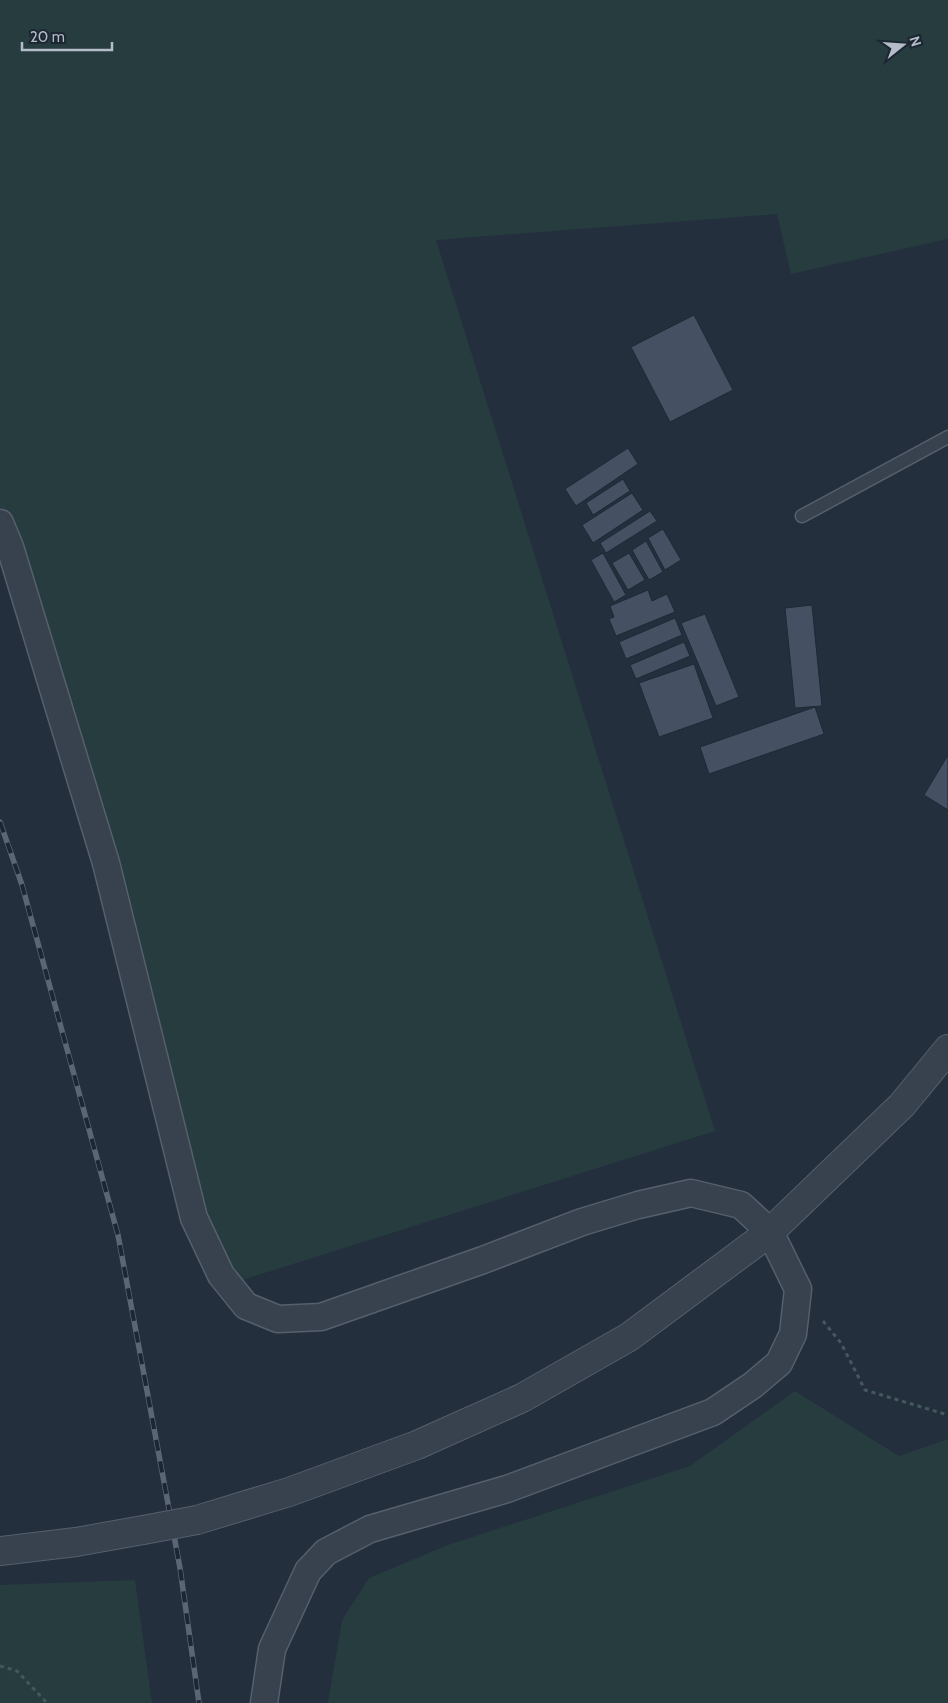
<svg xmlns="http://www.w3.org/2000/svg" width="948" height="1703" font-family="Cabin,sans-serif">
<rect width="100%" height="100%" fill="#242f3e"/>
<g fill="#263c3f">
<path d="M0,0H948V239L791,274L777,214L436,240L715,1131L217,1288L0,530Z"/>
<path d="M795,1391L899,1456L948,1439V1703H328L342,1620L369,1578L448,1545L690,1466Z"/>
<path d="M135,1580L152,1703H0V1585Z"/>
</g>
<g fill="#455162" stroke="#1f2835">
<path d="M694,315L733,390L670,422L631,347Z"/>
<path d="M628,448L638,464L576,506L565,489Z"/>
<path d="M623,479L630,491L593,515L586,503Z"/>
<path d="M632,493L643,510L593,543L582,525Z"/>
<path d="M650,511L657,521L606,553L600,543Z"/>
<path d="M663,529L681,560L665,570L648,538Z"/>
<path d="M646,541L663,572L649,580L632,550Z"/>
<path d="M603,553L626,595L614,602L591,560Z"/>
<path d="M629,553L645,580L628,590L612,563Z"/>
<path d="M648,590L652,601L667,594L675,612L616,636L609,619L614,617L610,606Z"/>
<path d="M812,605L822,706L795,708L785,608Z"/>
<path d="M705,614L739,697L716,706L681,623Z"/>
<path d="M675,618L682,635L626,659L619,642Z"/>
<path d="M684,642L690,656L636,679L630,665Z"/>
<path d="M694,664L713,718L659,737L639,683Z"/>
<path d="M815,707L824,734L709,774L700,747Z"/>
<path d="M948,755V810L924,795Z"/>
</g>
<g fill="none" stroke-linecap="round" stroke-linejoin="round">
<defs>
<path id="service" d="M802,516L948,437"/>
<path id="minor" d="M0,523L10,547L106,863L194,1218L221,1275L246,1306L278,1319L321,1317L483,1260L582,1222L638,1205L691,1193L741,1205L770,1232L798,1289L793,1334L779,1363L753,1385L713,1412L507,1489L370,1529L326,1552L308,1571L272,1649L264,1703"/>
<g id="tertiary">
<path d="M197,1520L289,1492L417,1445L522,1398L629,1337L770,1232L902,1105L948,1049"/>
<path d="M0,1551L76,1542L143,1530"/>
</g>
</defs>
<use href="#service" stroke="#565f6c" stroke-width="15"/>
<use href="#minor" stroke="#565f6c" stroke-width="29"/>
<use href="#tertiary" stroke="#565f6c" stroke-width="30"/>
<g stroke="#44595c" stroke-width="3" stroke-dasharray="4 4" stroke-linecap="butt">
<path d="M823,1321L841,1343L865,1390L948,1415"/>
<path d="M0,1666L17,1671L47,1703"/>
</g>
<use href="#service" stroke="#38414e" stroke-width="12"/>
<use href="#minor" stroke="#38414e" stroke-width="26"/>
<use href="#tertiary" stroke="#38414e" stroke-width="28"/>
<defs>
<path id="rail" d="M0,822L22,885L118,1235L180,1568L199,1703"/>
</defs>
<use href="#rail" stroke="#5a6575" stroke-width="5.5"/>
<use href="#rail" stroke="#1d2633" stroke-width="4" stroke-dasharray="11" stroke-linecap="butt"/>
<defs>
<path id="tertiary-bridge" d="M143,1530L197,1520"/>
</defs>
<use href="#tertiary-bridge" stroke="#565f6c" stroke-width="30" stroke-linecap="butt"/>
<use href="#tertiary-bridge" stroke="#38414e" stroke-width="28"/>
</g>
<g transform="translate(903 45) rotate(73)" stroke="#1d2633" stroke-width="4" paint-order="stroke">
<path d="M0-4L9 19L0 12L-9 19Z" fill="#b4bcc9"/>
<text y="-8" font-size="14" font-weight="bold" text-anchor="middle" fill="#b4bcc9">N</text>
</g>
<path d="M22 42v8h90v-8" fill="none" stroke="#b4bcc9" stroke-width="2.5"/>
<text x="30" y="42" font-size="15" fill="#b4bcc9" stroke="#1d2633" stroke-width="4" paint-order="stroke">20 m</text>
</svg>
